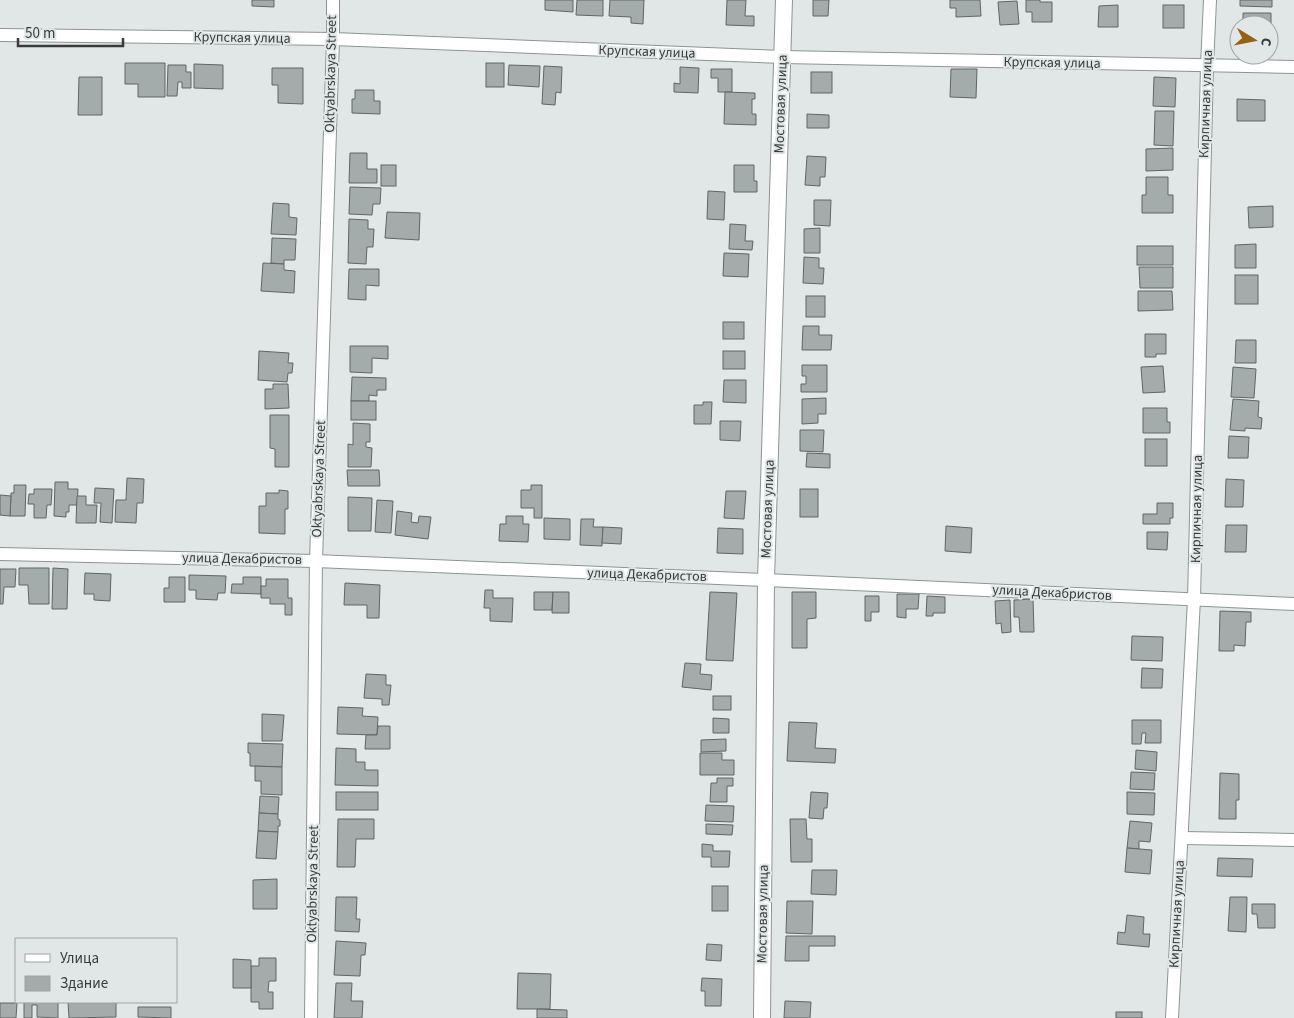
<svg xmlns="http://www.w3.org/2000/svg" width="1294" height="1018" font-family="'Source Sans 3',sans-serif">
<rect width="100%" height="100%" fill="#e1e7e7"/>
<g fill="#a4abab" stroke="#606565">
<path d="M252,0H274V7L252,6Z"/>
<path d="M545,0H573V12L545,10Z"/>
<path d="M577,0H603V16L576,15Z"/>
<path d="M610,0H644L643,24L631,23V17L609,16Z"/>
<path d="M727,0H746L745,16H754V26L726,25Z"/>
<path d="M813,0H829L828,16H813Z"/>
<path d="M950,0H980L981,16L956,17V8H950Z"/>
<path d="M1026,0H1040V2H1052V22H1032V12H1026Z"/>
<path d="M1240,0H1272V7L1240,6Z"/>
<path d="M1017,1L1019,24L1000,25L998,2Z"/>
<path d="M1118,5V27H1098L1099,6Z"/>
<rect x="1163" y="5" width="21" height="23"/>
<path d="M1243,13H1271V36H1269V25H1243Z"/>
<path d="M125,63H165V97H138V84H125Z"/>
<rect x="486" y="63" width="18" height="24"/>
<path d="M194,64L223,65V89L194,88Z"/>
<path d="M168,65H186V72H191V88H182V82H178L177,96H167Z"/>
<path d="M509,65L540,66L539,87L508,85Z"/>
<path d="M544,66L562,67L561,93L556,92L555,105L542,104Z"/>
<path d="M680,67L699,68L698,93L674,92V83L680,84Z"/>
<path d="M272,68H303V104L278,103V85H272Z"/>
<path d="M711,69H732V92H718V78H711Z"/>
<path d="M951,69H977L976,98L950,97Z"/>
<rect x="811" y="72" width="21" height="21"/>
<path d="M79,77H102V115H78Z"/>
<path d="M1154,77L1176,78L1175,107L1153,106Z"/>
<path d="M355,90H374V101H380V114L352,113V99H355Z"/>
<path d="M725,92L755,93V99H752V114H756V125L724,124Z"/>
<path d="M1237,99L1265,100V121H1237Z"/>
<path d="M1155,111H1174L1173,146L1154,145Z"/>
<path d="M807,114L829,115V128H807Z"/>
<path d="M1173,148V170L1146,171V149Z"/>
<path d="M350,153H367V169H377V183H349Z"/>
<path d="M807,156L826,157L825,177H820V186L805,185Z"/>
<rect x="381" y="165" width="15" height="21"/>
<path d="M734,165H754V181H757V192H734Z"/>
<path d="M1146,177H1168V195H1173V213H1142V195H1146Z"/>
<path d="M350,187L381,188L380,204H373L372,215L349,214Z"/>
<path d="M708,191L725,192L724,220L707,219Z"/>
<path d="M814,200H831L830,226L814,225Z"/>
<path d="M273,203L289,204V217L297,218L296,235L271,234Z"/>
<path d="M1273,206V227L1249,228L1248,207Z"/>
<path d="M387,212L420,213L419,240L385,238Z"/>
<path d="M349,219L368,220V229H374L373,247H367L366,264L348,263Z"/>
<path d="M730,224L746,225L745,241H753L752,250L729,249Z"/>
<path d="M820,228V253H804V229Z"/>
<path d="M272,238L296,239L295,260H284V264L271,263Z"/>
<path d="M1256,244V268H1235V245Z"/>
<rect x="1137" y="246" width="36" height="19"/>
<path d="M724,253L749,254L748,277L723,276Z"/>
<path d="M804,257L819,258V268H824L823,284L803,283Z"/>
<path d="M263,263L284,264V270L295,271L294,293L261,291Z"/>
<path d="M1139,267H1173V288H1140Z"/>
<path d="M349,269H379V286L366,285V300L348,299Z"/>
<rect x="1235" y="275" width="23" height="29"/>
<path d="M1138,291H1172L1173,310L1138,311Z"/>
<rect x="806" y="296" width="19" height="21"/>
<rect x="723" y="322" width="21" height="17"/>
<path d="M803,326H819V335H832L831,350H802Z"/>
<path d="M1145,334H1166V354H1156V357H1145Z"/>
<path d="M1236,340H1256V363H1235Z"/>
<path d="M350,346H388V359L372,358V373L350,372Z"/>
<path d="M259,351L289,353L288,363H293L292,373H288L287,382L258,380Z"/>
<rect x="723" y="351" width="22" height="18"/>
<path d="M802,365H827V392H801V384H806V376H802Z"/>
<path d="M1163,366L1165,392L1143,393L1141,367Z"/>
<path d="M1233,367L1256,369L1254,398L1231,397Z"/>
<path d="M352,377L386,378V390H377V396L369,395V401H351Z"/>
<path d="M724,380H746V403L723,402Z"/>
<path d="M273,384H288L289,408L265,409V389H273Z"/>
<path d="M826,398V414H818V423L802,424V399Z"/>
<path d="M1233,399L1259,401L1258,417L1262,418L1261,429L1245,428V431L1230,430Z"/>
<rect x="351" y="401" width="25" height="19"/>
<path d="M703,402H712L711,424H694V405H703Z"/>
<path d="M1143,408H1167V422H1170V433H1143Z"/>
<path d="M270,415H289V467H275V449L270,448Z"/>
<path d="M720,421H741L740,441L720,440Z"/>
<path d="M353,423L370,424V442H366V447L372,448L371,467H348V444L353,445Z"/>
<path d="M800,430H824L823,452L800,451Z"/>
<path d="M1229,436L1249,437L1248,458H1228Z"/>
<rect x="1145" y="439" width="22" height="27"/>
<path d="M807,453L830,454V468L806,467Z"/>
<path d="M347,470H379L380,486H348Z"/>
<path d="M127,478L144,479L143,503H137L136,523L115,522L116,500H126Z"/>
<path d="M1226,479L1244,480L1243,507H1225Z"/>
<path d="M55,482H68V489H78L77,505H69V512H66V517L54,516Z"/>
<path d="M14,485H26L25,516H10L11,493H14Z"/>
<path d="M531,485H542V518H534V508H521V490H531Z"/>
<path d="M95,488L114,489L112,523L100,522L101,503H94Z"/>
<path d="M34,489H52L51,505H47L46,518H34V504H28L29,494H34Z"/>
<rect x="800" y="489" width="18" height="28"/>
<path d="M279,490L288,491V509H285V534L259,533V506H266V493H279Z"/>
<path d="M726,491H746L744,519L724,518Z"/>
<path d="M0,495L11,496L10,516L0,515Z"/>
<path d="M77,496H86V505H97L96,523H76Z"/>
<path d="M348,497L372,498L371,531H348Z"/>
<path d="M377,500L393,501L391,533L375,532Z"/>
<path d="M1157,503H1173V518H1170V524H1143V514H1157Z"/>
<path d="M397,511L412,513L411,522L418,523L419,516L431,517L428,539L395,535Z"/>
<path d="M506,516H523V524H529L528,542L499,541L500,524H506Z"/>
<path d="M544,518L570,519V540L544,539Z"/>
<path d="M581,519H594L593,527H603L602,546L580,545Z"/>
<path d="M1226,525H1247L1246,552H1225Z"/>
<path d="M946,526L972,528L971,553L945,551Z"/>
<path d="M603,527L622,528L621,544L602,543Z"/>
<path d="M718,528L743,529V554L717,553Z"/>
<path d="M1147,532H1168L1167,550L1147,549Z"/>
<path d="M19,568H49V604H29L28,585H19Z"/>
<path d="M53,568L68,569L67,609H52Z"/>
<path d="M0,569H16L15,587H4L3,604H0Z"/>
<path d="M85,573L111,574L110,601L94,600V594H84Z"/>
<path d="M189,575L226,576L225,593H218L217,600L196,599V590H189Z"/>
<path d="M169,577H185V602H164V588H169Z"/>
<path d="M243,577H261V594L231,593L232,584H243Z"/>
<path d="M266,579H288V598H292V615H285V604H270V598H261V586H266Z"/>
<path d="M345,583L380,585L379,618H367V605H344Z"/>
<path d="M485,590H493V598H513L512,622L490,621V608H484Z"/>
<path d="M534,592H553L552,610H534Z"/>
<path d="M553,592H569V613H552Z"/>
<path d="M710,592L737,593L733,661L706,660Z"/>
<path d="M792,592H816V618L807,619V648H792Z"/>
<path d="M897,594H919L918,609H906V618L897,617Z"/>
<path d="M865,596H879V612H871V621H865Z"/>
<path d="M927,596L945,597V613H933V616H926Z"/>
<path d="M1033,599L1034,632H1020L1019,617H1014V600Z"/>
<path d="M1010,600L1011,632L1002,633L1001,623L996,624L995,601Z"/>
<path d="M1220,611L1251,612V622H1246L1245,646L1234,645V651H1219Z"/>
<path d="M1132,636L1163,637L1162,661L1131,660Z"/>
<path d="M685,663L701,664L700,674L712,675L711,690L682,687Z"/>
<path d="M1142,668L1163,669L1162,688H1141Z"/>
<path d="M366,674L386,675V685H391L389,705H382V699L364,698Z"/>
<rect x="713" y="696" width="18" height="14"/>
<path d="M338,707L363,708L362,716L378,717L377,735L337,734Z"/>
<path d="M262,714L284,715L282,741H262Z"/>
<path d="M713,718L729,719V733H713Z"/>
<path d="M1132,720H1161V743H1145L1146,733H1142L1141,744H1132Z"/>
<path d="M789,722L817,723L815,748L836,749L835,763L787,761Z"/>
<path d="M378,726H390V749H365L366,735H377Z"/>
<path d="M726,739V751L701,752V740Z"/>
<path d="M248,743L283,744L282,767L250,766V753H248Z"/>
<path d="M336,748L356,749V762H365V770H378V786L335,785Z"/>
<path d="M1136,750L1157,752L1156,771L1135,769Z"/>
<path d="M700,753H722V760H734V775H700Z"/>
<path d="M255,766L282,767V795L261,794V781H255Z"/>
<path d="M1131,772L1155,773L1154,790L1130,789Z"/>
<path d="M1220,773L1239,774V800H1236V819H1219Z"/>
<path d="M717,778H733V786H727V802H710L711,783H717Z"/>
<rect x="336" y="792" width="42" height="18"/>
<path d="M811,792L828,793L827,808H824L823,819L809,818Z"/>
<path d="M1127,792L1155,793L1154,815L1127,814Z"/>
<path d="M260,796L279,797L278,814L259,813Z"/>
<path d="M706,805L734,806L733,822L705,821Z"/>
<path d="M259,813L278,814V819L280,820V826H278V832L258,831Z"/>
<path d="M338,819H374V839H356L355,867H337Z"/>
<path d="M790,819H806L807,839H812V862H791Z"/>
<path d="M1130,821L1152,823L1150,842L1139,841V849L1127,848Z"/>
<path d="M706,824L733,825L732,835L706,834Z"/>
<path d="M258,831L278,832L276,859L256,858Z"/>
<path d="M702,844L713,845V851H730L729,867H711V857H702Z"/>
<path d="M1127,848L1152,850L1150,874L1125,872Z"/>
<path d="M1218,858L1253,859L1252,877L1217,876Z"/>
<path d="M812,870H837L836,895L811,894Z"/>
<path d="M277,879V909H253V880Z"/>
<rect x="712" y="886" width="16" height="25"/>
<path d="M336,897H357L356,919H360L359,932L335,931Z"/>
<path d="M1230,897H1247L1246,932L1228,931Z"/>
<path d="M787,901H813L812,934L786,933Z"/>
<path d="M1252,904H1275V928H1258L1257,914H1252Z"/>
<path d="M1127,915L1144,917L1143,934H1150L1149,947L1117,944L1118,932L1125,933Z"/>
<path d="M786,936H835V946H809V961H785Z"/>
<path d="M336,941L366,943L365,955H361L360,976L334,975Z"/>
<path d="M707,944L722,945L721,961L706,960Z"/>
<path d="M259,958H276V981H269L268,992H273V1009H259V1002H251V966H259Z"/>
<path d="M233,959L251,960V988H233Z"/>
<path d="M518,973L551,974L550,1009H517Z"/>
<path d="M702,978L722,979L721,1006H705V991H701Z"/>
<path d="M336,983H352L351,1001H363L362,1018H334Z"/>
<path d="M785,1001L811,1002L810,1018H784Z"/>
<path d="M24,1002H58V1018L37,1017V1005H32V1018H24Z"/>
<path d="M68,1002H116V1017L69,1018Z"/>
<path d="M0,1003H17L16,1018H0Z"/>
<path d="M138,1007H171V1018L138,1017Z"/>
<path d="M537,1009L567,1010V1018H537Z"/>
<rect x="1116" y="1012" width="26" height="6"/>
</g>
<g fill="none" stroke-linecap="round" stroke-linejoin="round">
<defs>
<g id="minor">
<path d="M0,35L333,39L783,57L1294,67"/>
<path d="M0,554L316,561L766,580L1294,604"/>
<path d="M1182,838L1294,840"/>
<path d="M311,1018L316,561L333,39V0"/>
<path d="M1172,1018L1194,599L1207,66L1210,0"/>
</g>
<path id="tertiary" d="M762,1018L766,580L784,0"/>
</defs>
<use href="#minor" stroke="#8e9494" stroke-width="14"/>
<use href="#tertiary" stroke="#8e9494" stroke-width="18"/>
<use href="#minor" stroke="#fff" stroke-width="12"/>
<use href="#tertiary" stroke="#fff" stroke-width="16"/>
</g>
<g text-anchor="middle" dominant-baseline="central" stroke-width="4" stroke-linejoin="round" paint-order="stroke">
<g font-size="14" fill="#383b3b" stroke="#e1e7e7">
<text transform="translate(242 38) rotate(1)">Крупская улица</text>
<text transform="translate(647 52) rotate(2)">Крупская улица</text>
<text transform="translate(1052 63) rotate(1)">Крупская улица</text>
<text transform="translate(331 74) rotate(-89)">Oktyabrskaya Street</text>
<text transform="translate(781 104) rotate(-88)">Мостовая улица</text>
<text transform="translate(1206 104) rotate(-88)">Кирпичная улица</text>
<text transform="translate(319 479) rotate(-88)">Oktyabrskaya Street</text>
<text transform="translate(768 509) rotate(-88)">Мостовая улица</text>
<text transform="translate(1197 509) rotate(-89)">Кирпичная улица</text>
<text transform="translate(242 559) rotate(1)">улица Декабристов</text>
<text transform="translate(647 575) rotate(2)">улица Декабристов</text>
<text transform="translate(1052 593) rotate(3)">улица Декабристов</text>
<text transform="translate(313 884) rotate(-89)">Oktyabrskaya Street</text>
<text transform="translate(763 914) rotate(-89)">Мостовая улица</text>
<text transform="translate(1177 914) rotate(-87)">Кирпичная улица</text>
</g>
</g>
<rect x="15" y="938" width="162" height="65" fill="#e1e7e7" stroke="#9da2a2"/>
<rect x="25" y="954" width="25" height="8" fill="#ffffff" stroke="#9da2a2"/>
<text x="60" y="963" font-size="15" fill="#383b3b">Улица</text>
<rect x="25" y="976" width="25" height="15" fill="#a4abab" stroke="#9da2a2"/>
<text x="60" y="988" font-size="15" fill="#383b3b">Здание</text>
<g transform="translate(1254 40) rotate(100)"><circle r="24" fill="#e1e7e7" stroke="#9da2a2"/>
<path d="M0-4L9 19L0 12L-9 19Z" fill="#966117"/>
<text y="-8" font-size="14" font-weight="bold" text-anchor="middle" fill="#383b3b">С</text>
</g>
<path d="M18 38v8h105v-8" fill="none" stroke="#383b3b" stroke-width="2.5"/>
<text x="25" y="38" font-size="15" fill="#383b3b" stroke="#e1e7e7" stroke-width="4" paint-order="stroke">50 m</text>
</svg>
